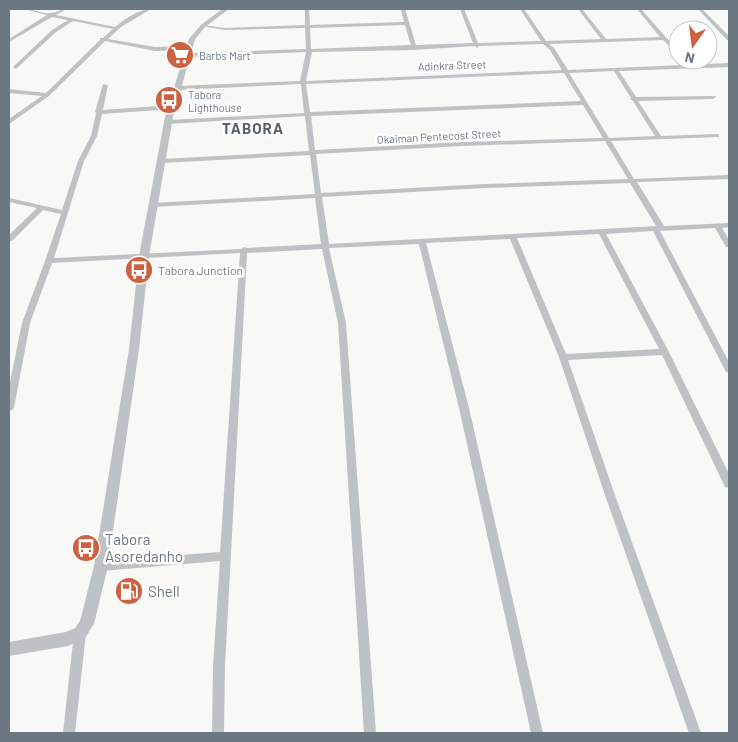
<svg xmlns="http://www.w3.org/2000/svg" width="738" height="742" font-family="Barlow,sans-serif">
<rect width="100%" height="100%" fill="#f8f8f6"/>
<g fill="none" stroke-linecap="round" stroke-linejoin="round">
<g fill="#bec2c4" fill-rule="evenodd">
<path d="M24,9C33,9 43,14 50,13C56,13 61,9 67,9L56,15L115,27C125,19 139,9 151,9L121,27L108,39L155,47L188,46L191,48L188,50L155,51L105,41L49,96L9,124V119L42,96L9,93V89L46,93L100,40V38H103L113,29L73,21L56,32L16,69L13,67L14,66L52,30L68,20L52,17L9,42V39L47,15Z"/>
<path d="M305,9H309L310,25L404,22L401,9H405L416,45L473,43L460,9H464L478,43L541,41L520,9H524L546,41L601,39L578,9H582L606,39L660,37L637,9H641L678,51V56L663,40L549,44L554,48L568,70L729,63V67L619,71L636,97L715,96L716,97L713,99L638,101L661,136L717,134L719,135V137L611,141L634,179L729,175V179L637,182L664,226L729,223V227L722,228L729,240V247H726L715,228L660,231L729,362V373L726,372L725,370L653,231L606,234L669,352L729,474V488L725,487L662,355L568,360L616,498L701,733H689L606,498L559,357L510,239L426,243L469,408L543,733H531L459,408L419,244L329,248L346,323L376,733H364L338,323L322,249L247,253L225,666L224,733H212L213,666L220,561L101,571L97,569L96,566L97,563L101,561L220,552L240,253L52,263L30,323L14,408L12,410L9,411V387L22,323L45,261L61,214L43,210L12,241H9V235L37,208L9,202V198L62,210L78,161L91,136L96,113L95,112L103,84L108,85L103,110L172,105L175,107L172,109L102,114L97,136L84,161L54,258L241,249L244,247L247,248L321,244L315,198L153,207L150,205L153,203L315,194L310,155L162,163L159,161L162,159L309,151L305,116L168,124L165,122L168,120L304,113L301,84L176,90L173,88L176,86L300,81L306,52L186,57L183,55L186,53L306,49L305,28L225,30L201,26L203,25L225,28L305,25ZM405,25L411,45L311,49L310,28ZM543,44L550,50L562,70L306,81L312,52L414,50L475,46L477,48L479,46ZM614,71L631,98L630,99L633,101L655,136L609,138L569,73ZM564,73L581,101L310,112L306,84ZM583,105L603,138L462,142L315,150L311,116ZM605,141L628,179L485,184L321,193L316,154L462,146ZM630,183L656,226L329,244L322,197L485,188ZM599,234L659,349L566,354L517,238Z"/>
<path d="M698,9H702L729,36V40H727Z"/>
<path d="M80,627L84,629L86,633L75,733H63L74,633L76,629Z"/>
</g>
<path fill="#bec2c4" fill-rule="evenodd" d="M222,9H229L205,27L195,39L173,117L149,256L139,349L108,566L94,624L85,638L68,646L9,656V642L66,632L75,628L80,621L94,566L129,349L139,256L165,117L189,39L201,25Z"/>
</g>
<defs>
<symbol id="supermarket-disc" viewBox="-11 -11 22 22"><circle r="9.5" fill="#cc6241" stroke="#fff"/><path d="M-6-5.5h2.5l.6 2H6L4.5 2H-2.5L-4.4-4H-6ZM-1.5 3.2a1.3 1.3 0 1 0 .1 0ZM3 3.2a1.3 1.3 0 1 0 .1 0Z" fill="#fff"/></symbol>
<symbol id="bus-disc" viewBox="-11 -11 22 22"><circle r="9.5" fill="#cc6241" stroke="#fff"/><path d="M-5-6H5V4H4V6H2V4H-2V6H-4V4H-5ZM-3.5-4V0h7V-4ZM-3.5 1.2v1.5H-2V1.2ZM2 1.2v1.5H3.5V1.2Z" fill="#fff"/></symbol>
<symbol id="fuel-disc" viewBox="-11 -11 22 22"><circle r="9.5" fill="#cc6241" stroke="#fff"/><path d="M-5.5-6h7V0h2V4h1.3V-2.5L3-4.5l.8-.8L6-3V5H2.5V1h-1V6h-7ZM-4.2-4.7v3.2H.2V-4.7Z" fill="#fff"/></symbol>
</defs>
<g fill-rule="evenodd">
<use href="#supermarket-disc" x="164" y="39" width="32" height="32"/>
<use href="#bus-disc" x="153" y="84" width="32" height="32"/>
<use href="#bus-disc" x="123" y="254" width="32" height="32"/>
<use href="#bus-disc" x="70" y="532" width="32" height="32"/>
<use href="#fuel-disc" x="113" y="575" width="32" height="32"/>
</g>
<g text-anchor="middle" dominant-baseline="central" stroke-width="5" stroke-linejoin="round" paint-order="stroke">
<g font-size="11" fill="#6b7882" stroke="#fff" text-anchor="start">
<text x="199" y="55">Barbs Mart</text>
<text x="188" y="94">Tabora<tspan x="188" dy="13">Lighthouse</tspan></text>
</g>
<g font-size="11" fill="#6b7882" stroke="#fff">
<text transform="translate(452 65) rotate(-2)">Adinkra Street</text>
<text transform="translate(439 136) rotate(-3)">Okaiman Pentecost Street</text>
</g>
<g font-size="12" fill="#6b7882" stroke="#fff" text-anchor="start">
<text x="158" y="270">Tabora Junction</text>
</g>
<g font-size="15" font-weight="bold" letter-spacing="1" fill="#586169" stroke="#fff">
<text x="253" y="128">TABORA</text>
</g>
<g font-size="15" fill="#6b7882" stroke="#fff" text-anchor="start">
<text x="105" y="539">Tabora<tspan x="105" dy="17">Asoredanho</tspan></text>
<text x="148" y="591">Shell</text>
</g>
</g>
<rect width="738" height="742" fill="none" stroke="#6b7882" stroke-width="20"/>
<g transform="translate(693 45) rotate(194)"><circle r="24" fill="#ffffff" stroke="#c4c9cd"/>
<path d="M0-4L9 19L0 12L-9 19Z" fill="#cc6241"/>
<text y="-8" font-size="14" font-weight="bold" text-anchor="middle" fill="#6b7882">N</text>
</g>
</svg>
